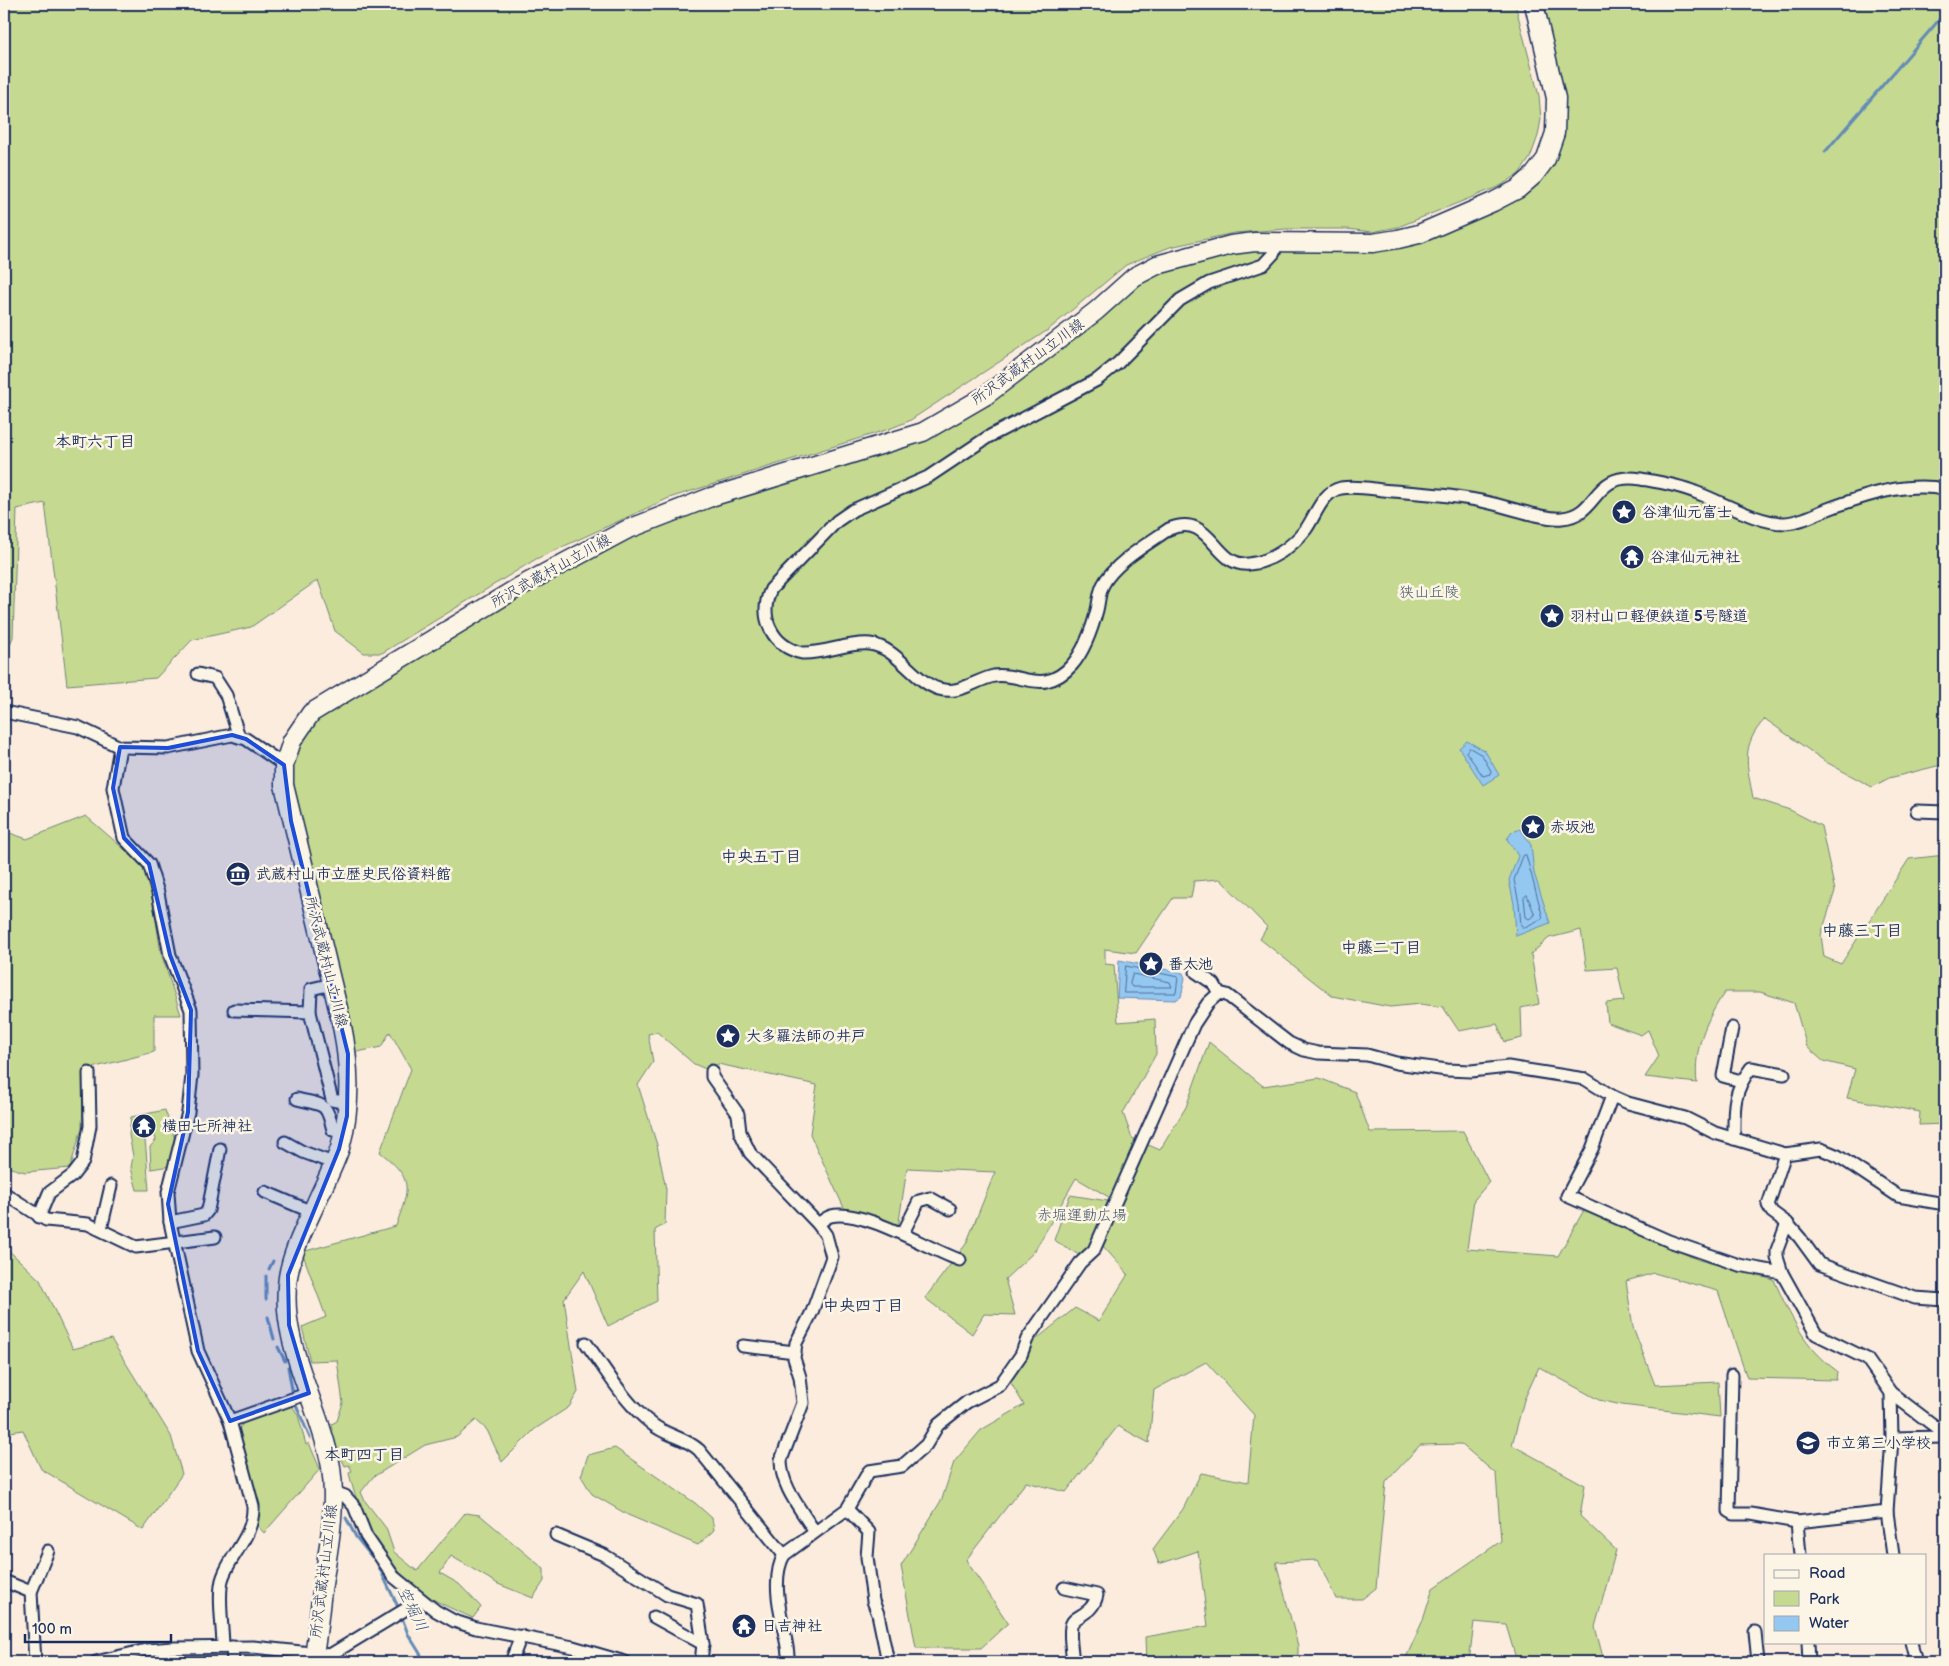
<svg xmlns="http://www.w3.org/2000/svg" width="1949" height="1666" font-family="'Balsamiq Sans','Klee One',sans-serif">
<rect width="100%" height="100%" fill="#fcecde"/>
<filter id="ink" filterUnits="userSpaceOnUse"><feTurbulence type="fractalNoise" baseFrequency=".02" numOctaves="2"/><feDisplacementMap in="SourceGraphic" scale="10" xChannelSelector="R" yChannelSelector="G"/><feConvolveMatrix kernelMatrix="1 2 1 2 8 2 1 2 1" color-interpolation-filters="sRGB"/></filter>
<g filter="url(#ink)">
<g fill="#c5da90" stroke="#708477">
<path d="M4,4H1515L1539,96L1541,119L1538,136L1530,158L1519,174L1500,186L1398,227L1372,232L1347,229H1286L1234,233L1170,247L1145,257L1126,265L1048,330L909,421L889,429L669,498L536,559L382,653H364L335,631L318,580L251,627L192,640L156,678L67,685L45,503L17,509L13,637L4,659Z"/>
<path d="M1534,4H1945V764L1889,778L1872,787L1826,762L1765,719C1740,746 1747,765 1753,798L1790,810L1821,826L1835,891L1821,935L1824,957L1841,964L1909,859L1945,855V1124L1919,1125L1920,1112L1847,1098L1855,1069L1823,1061L1807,1047L1794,1003L1760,992H1725C1706,1019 1693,1050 1697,1083L1645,1077L1659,1056L1648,1030L1641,1035L1608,1023L1606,1003L1624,1001L1617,968L1587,970L1581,930L1549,938L1531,954L1539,1004L1521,1008L1522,1038L1505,1042L1497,1024L1459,1031L1443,1007L1420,1004L1390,1007L1332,996L1260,939L1267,927L1220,879L1194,881L1191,898H1173L1136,953L1105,949V964L1114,965L1118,1022L1155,1019L1156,1054L1123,1113L1132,1138L1160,1150L1186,1107L1209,1042L1263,1086L1319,1078L1355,1092L1370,1132L1463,1131L1489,1182L1474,1200L1467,1249L1558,1256L1584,1210L1699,1260L1774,1280C1791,1317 1804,1347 1837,1371L1836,1380L1747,1378L1718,1291L1654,1273L1626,1281L1633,1327L1655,1385L1718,1382L1720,1417L1622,1405L1599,1400L1539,1367L1524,1400L1512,1445L1585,1485L1580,1516L1616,1550L1595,1627L1604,1661L1610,1662H1517L1506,1625L1474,1622L1469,1662H1404L1423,1620L1433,1588L1501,1541L1496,1474L1461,1444L1420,1445L1386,1482L1376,1588L1362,1599H1336L1318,1560L1276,1562L1298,1646V1662H1146L1145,1637L1208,1626L1198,1551L1159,1564L1153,1549L1183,1509L1201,1473L1248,1482L1254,1415L1206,1362L1154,1390L1149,1443L1118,1426L1066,1492L1026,1482L966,1560L1008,1623L981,1648H916L901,1566L942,1499L954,1462L981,1430L1024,1405L1008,1378L1033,1342L1075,1308L1099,1321L1128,1274L1102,1245L1114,1200L1076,1178L1034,1252L1005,1279L1015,1315L984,1314L972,1334L925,1298L966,1244L995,1172L907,1168L898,1228L844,1208L810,1134L817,1085L718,1064L708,1070L694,1064L657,1032L648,1034L653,1062L638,1085L657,1145L666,1189L665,1224L655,1230L657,1301L608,1326L584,1271L564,1299L578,1392L569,1407L535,1429L502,1462L487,1430L476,1420L457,1437L425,1445L373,1477L361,1492L365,1501L386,1528L394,1552L417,1571L465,1513L480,1515L544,1569V1581L533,1598L498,1584L451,1556L440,1573L459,1584L481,1607L473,1618C453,1609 429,1600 413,1585C379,1555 359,1516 349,1473L352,1471L349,1465L345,1466L337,1450L330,1425L337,1421L343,1403L337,1360L310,1361L302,1327L326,1317L302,1252L396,1226C409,1188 415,1180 380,1152L411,1069L390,1032L381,1047L348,1054L291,821L292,741L300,727L626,530L923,432L1134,277L1231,245L1373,243L1518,189L1555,133Z"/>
<path d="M86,816L148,870L161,953L181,1015H154V1052L84,1070L82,1128L70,1168L25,1172L4,1166V831L27,839Z"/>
<path d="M165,1110L176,1142L170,1166L151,1169L150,1147L156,1140L154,1132L144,1133C147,1152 147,1170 149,1190H137L131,1168L133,1156L129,1135L131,1117Z"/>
<path d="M1070,1195L1108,1201L1084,1258L1054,1240Z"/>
<path d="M4,1246L40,1280L73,1349L111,1339L171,1436L182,1474L143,1530L41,1469L23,1430L4,1433Z"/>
<path d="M291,1404L298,1415L306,1445L309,1443L320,1469L264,1533L256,1524L258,1516L257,1508L237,1433C244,1414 274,1410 291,1404Z"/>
<path d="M615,1448L695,1503L712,1518L714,1530L698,1545L628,1515L592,1494L581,1476L588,1455Z"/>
</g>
<g fill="#94c8f1" stroke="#648bb6">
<path d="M1467,741L1485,751L1499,775L1483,785L1459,748Z"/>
<path d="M1521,829L1531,845L1534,873L1550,923L1516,936L1514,904L1509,880L1518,856L1507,839L1512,832Z"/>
<path d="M1119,960L1183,973L1185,978L1181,997L1175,1000L1117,998Z"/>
</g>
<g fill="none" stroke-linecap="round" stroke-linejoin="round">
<g stroke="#4b6c99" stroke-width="1">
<path d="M1470,748L1482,755L1491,771L1490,774L1483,776L1466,752Z"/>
<path d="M1526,855L1543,918L1523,928L1521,925L1519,903L1514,880L1523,856Z"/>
<path d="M1527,895L1535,915L1529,919L1526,917L1524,898Z"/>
<path d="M1126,966L1178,977L1176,993H1124Z"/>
<path d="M1133,974L1170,982L1172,987H1132L1130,984Z"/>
</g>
<g stroke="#648bb6" stroke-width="3">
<path d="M1825,152L1945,13"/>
<path d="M269,1269L273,1261"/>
<path d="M266,1276V1299"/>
<path d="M268,1317L274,1339"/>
<path d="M278,1347L285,1361"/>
<path d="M288,1367L293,1395"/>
<path d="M296,1405L310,1438"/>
<path d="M346,1518L356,1537L372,1557"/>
<path d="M378,1565L399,1609"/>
<path d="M401,1615L408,1634L421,1655L422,1659L417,1662"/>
</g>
<defs>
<g id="street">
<path d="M1277,241L1274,253L1263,265L1209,283L1180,300L1118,363L1097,380L988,437L928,477L853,510L837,521L771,589C758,617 772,646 802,653C825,654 847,642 870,644C898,648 913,681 939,689C960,695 975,680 994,676C1012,673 1029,684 1046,681C1056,679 1065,673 1072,665C1084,651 1092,629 1097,610C1099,602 1099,593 1103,585C1114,563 1149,543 1169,529C1212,511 1214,568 1249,564C1271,562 1292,547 1306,529C1316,515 1322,492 1341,488C1358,485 1376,490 1393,491C1425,494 1458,495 1490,503C1508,507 1545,520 1562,518C1600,515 1591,471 1641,479C1658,482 1678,485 1695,492C1720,501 1757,523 1784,523C1799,523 1815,514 1828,509C1866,495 1904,482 1945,489"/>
<path d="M198,674L215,678L226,695L239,737"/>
<path d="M4,712L78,727L120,747L168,748L232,735L246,739L284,765"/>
<path d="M120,747L113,788L124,838L149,864L158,893L170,955L191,1010L192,1075L188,1112L168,1192L170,1222L198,1351L230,1421L253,1506C254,1536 232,1552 223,1577C217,1592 223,1629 223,1647"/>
<path d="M1917,811L1945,812"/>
<path d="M1196,972L1214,984L1219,993"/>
<path d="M234,1010L310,1012L332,1100L348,1103"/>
<path d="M310,1012L311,989L332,984"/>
<path d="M1732,1028L1723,1076L1741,1081"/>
<path d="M712,1071V1077L738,1114L740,1132L750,1153L818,1224L826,1235L832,1257L812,1312L796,1343L794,1358L800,1377L803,1403L781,1460C781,1487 801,1509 814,1531"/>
<path d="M1612,1096L1592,1149L1567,1196L1669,1241L1739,1265L1782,1273"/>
<path d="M297,1099C324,1106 326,1101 333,1130L343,1132"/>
<path d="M1734,1139C1734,1109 1732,1093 1751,1068L1784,1074"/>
<path d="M285,1142L303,1152L333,1163"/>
<path d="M1785,1154L1768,1205L1772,1212L1787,1223L1800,1238L1819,1264L1915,1298L1945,1300"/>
<path d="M265,1192L312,1212"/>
<path d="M4,1193L46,1220L88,1224L136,1247L215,1237"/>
<path d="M39,1217L49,1193L73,1175L83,1162L90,1126L89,1073"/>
<path d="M170,1222L204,1215L208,1210L220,1149"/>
<path d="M1787,1223L1777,1250V1257L1782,1273L1816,1334L1867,1359L1891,1393L1945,1434"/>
<path d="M818,1224C822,1221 827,1217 831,1216C862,1208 930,1250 960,1260"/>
<path d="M101,1229L111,1186"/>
<path d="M903,1233L919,1201L930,1198L950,1209"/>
<path d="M586,1343C606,1370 625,1404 652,1424C666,1436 685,1437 699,1450L784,1555"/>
<path d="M743,1346L795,1352"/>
<path d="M1732,1375L1729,1511L1734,1514H1751L1797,1522L1887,1512L1892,1438L1891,1393"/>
<path d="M230,1421L309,1393"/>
<path d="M1892,1438L1945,1437"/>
<path d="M334,1492L345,1496L354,1506L366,1536L394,1577L436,1611L454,1621L476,1628L573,1647L625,1662"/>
<path d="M847,1509L869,1532L867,1557L873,1601L878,1614L888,1662"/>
<path d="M1887,1512L1893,1555"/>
<path d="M1797,1522L1800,1555"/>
<path d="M556,1535L604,1555L667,1595L697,1604L703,1644L701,1662"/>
<path d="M4,1581L31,1592"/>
<path d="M1064,1588L1097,1595C1092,1617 1073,1614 1071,1626C1069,1637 1072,1651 1073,1662"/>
<path d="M654,1617L703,1644"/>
<path d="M1755,1632L1758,1662"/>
<path d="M1808,1642L1809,1662"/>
<path d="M1911,1642L1916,1662"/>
<path d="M232,1647L233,1662"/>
<path d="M35,1662L31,1592L48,1551"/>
<path d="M96,1662L146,1650L173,1648L253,1647L330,1655L421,1600"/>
<path d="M511,1662L521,1636"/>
<path d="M788,1662C789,1652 786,1642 784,1631C779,1608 772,1576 784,1555L847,1509L869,1471L902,1466L926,1445L938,1425L967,1402L1000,1385L1021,1355L1027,1339L1080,1263L1094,1250L1194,1024L1208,1003L1219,993L1227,995L1289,1043L1304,1050L1318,1053L1367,1055L1396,1063L1447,1070L1471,1071L1508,1067L1585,1079L1612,1096L1628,1103L1685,1118L1715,1133L1785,1154L1821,1149L1838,1156L1898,1196L1945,1204"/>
</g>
<path id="primary" d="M313,1662C317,1639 319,1615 322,1591C328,1550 337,1509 331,1467C320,1404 278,1343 288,1277C292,1252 305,1227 316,1203C324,1185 334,1166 340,1148C352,1105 350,1064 341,1021L284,785V765L292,741L311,713L519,587L626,530L711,497L923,432L985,396L1096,311L1134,277L1157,265L1231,245L1255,242L1373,243L1398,239L1419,234L1493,202L1518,189L1534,175L1546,159L1555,133L1556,98L1534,4"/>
</defs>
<use href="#street" stroke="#1b2f5e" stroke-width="15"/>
<use href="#primary" stroke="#1b2f5e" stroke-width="21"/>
<use href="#street" stroke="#fcf5e5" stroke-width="11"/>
<use href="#primary" stroke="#fcf5e5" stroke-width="18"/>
</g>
</g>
<path fill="#1d4ed8" fill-opacity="0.2" stroke="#1d4ed8" stroke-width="4" stroke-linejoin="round" d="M232,735L246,739L284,765L291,821L348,1054L347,1116L339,1149L288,1275L289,1325L309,1393L230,1421L198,1351L168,1204L188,1112L191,1010L170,955L149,864L124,838L113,788L120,747L168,748Z"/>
<defs>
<symbol id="sight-disc" viewBox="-11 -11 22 22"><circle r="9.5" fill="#1b2f5e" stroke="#fcf5e5"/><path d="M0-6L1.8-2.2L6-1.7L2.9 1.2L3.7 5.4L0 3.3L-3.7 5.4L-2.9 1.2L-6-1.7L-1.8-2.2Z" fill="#fff"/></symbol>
<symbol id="temple-disc" viewBox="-11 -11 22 22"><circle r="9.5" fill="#1b2f5e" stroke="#fcf5e5"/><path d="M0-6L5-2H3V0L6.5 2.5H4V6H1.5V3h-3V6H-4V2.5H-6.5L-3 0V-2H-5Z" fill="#fff"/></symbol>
<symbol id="museum-disc" viewBox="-11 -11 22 22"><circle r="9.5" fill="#1b2f5e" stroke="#fcf5e5"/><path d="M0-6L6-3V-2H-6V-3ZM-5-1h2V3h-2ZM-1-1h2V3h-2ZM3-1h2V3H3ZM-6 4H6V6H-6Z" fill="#fff"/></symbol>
<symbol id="school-disc" viewBox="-11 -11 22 22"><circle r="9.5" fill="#1b2f5e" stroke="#fcf5e5"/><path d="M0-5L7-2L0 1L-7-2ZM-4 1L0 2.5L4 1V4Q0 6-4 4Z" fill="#fff"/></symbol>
</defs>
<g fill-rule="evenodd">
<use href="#sight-disc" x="1610" y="498" width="28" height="28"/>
<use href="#temple-disc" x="1618" y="543" width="28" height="28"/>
<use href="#sight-disc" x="1538" y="602" width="28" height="28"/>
<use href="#sight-disc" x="1519" y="813" width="28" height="28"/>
<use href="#museum-disc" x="224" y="860" width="28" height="28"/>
<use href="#sight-disc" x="1137" y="950" width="28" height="28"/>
<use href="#sight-disc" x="714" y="1022" width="28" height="28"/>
<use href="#temple-disc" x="130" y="1112" width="28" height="28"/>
<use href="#school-disc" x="1794" y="1429" width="28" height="28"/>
<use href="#temple-disc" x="730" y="1612" width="28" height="28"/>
</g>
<g text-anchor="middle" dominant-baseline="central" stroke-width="5" stroke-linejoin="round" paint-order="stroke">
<g font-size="15" fill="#1b2f5e" stroke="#fcf5e5">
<text transform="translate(1028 362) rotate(-36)">所沢武蔵村山立川線</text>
<text transform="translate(551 571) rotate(-29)">所沢武蔵村山立川線</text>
<text transform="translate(326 962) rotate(76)">所沢武蔵村山立川線</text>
<text transform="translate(324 1571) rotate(-83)">所沢武蔵村山立川線</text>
</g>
<g font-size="15" font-weight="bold" fill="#1b2f5e" stroke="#fcf5e5" text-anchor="start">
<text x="1642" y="512">谷津仙元富士</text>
<text x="1650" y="557">谷津仙元神社</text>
<text x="1570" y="616">羽村山口軽便鉄道 5号隧道</text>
<text x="1550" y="827">赤坂池</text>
<text x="256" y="874">武蔵村山市立歴史民俗資料館</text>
<text x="1168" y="964">番太池</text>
<text x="746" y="1036">大多羅法師の井戸</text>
<text x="162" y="1126">横田七所神社</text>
<text x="1826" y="1443">市立第三小学校</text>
<text x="762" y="1626">日吉神社</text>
</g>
<g font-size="15" fill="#465a6a" stroke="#fcf5e5">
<text x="1429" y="592">狭山丘陵</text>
<text x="1082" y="1215">赤堀運動広場</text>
</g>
<g font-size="16" font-weight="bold" fill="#1b2f5e" stroke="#fcf5e5">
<text x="95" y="442">本町六丁目</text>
<text x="761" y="857">中央五丁目</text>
<text x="1862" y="931">中藤三丁目</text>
<text x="1381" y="948">中藤二丁目</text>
<text x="863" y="1306">中央四丁目</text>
<text x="364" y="1455">本町四丁目</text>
</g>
<g font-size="16" font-style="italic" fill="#395583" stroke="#fcf5e5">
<text transform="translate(412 1609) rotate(64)">空堀川</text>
</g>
</g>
<rect width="1949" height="1666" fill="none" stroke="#fcf5e5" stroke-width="20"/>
<rect x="10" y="10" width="1929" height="1646" fill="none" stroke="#1b2f5e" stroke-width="2" filter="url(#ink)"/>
<rect x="1764" y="1554" width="162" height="90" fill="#fcf5e5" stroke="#a2a6af"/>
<rect x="1774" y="1570" width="25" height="8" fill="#fcf5e5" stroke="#a2a6af"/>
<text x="1809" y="1578" font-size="15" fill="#1b2f5e">Road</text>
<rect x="1774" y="1591" width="25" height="15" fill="#c5da90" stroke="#a2a6af"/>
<text x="1809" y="1604" font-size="15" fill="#1b2f5e">Park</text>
<rect x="1774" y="1616" width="25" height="15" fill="#94c8f1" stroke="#a2a6af"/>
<text x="1809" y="1628" font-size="15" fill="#1b2f5e">Water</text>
<path d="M25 1634v8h146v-8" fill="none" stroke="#1b2f5e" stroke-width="2.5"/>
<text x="32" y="1634" font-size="15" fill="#1b2f5e" stroke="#fcf5e5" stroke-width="4" paint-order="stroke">100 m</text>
</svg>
